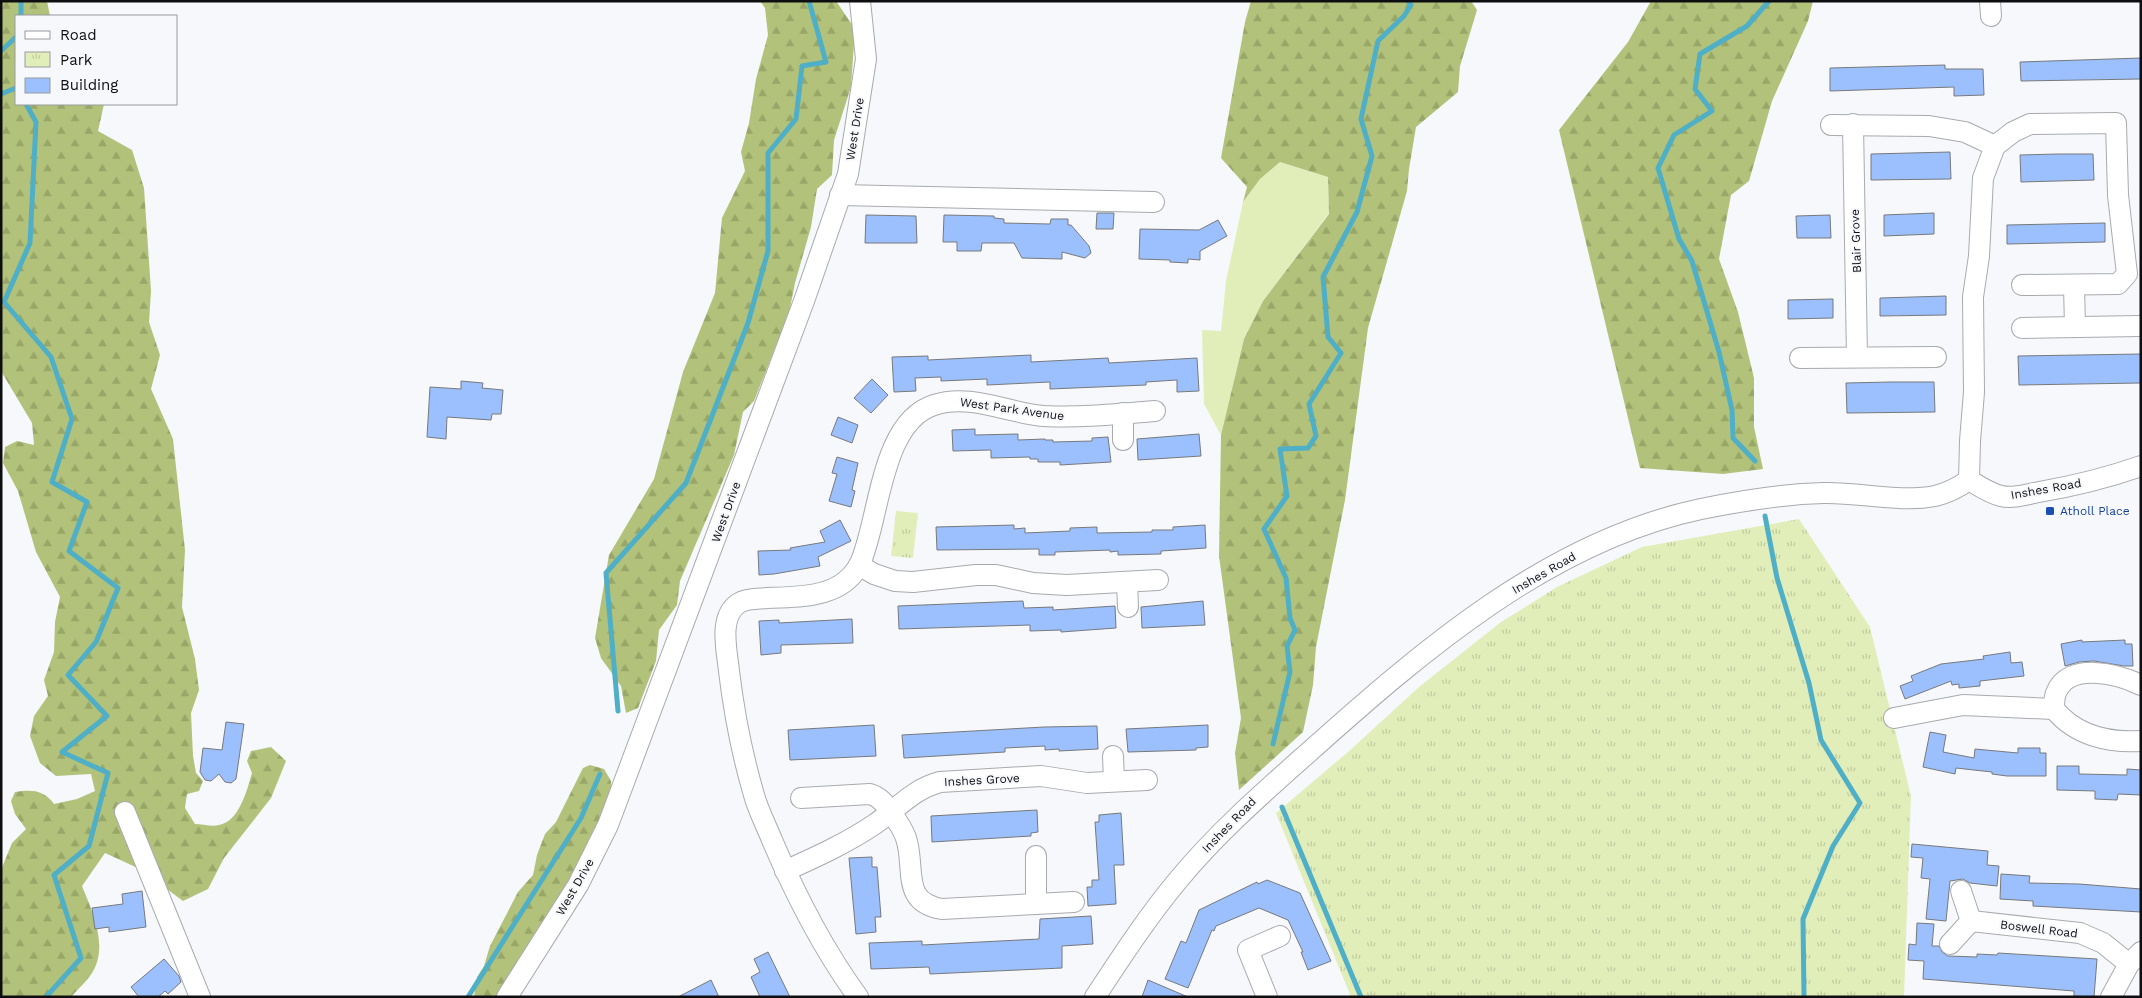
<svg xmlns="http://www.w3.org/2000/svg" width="2142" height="998" font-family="'Work Sans',sans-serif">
<defs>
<pattern id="forest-firs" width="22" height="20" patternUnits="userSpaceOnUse" patternTransform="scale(1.25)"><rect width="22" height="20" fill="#b2c27a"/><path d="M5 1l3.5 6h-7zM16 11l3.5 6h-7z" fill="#98a668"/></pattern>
<pattern id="park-tufts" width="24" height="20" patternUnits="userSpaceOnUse" patternTransform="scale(1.25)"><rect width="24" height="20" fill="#e2eeba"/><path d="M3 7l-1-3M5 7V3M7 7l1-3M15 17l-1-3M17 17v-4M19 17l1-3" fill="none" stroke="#c1cb9f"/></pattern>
</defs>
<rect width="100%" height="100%" fill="#f6f8fc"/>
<path fill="#e2eeba" d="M1280,162L1328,177L1329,213L1263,301L1244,339L1221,435L1204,404L1202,330L1221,331L1226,281L1243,202L1260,179Z"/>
<g fill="url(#forest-firs)">
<path d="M1,1H47L50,16H16V104H104L98,131L132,150L144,188L151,291L149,322L160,355L151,389L173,439L185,550L182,607L195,659L199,690L191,713L193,756L196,773L203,781L199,791L187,794L185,808L195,824C202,824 212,827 219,825C239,822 247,790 252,773L247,761L251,751L271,747L286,761L271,798L224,858L208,889L183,901L140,869L105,853L82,886C92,911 109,946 92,973C87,981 78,989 71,997H1V870L12,843L26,829L15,814L11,801L15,792C31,790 43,789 54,804L77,799L95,791L91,774L56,776L40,763L30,736L34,716L48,696L44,680L54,652L55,622L60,597L36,552L18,491L3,463L5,447L17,441L34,445L32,423L1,371Z"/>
<path d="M760,1H836L855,29L851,87L834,140L832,175L817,189L811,227L795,283L789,313L754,401L743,412L734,455L680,581L677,605L659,630L656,661L638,708L626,713L621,686L601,658L595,638L609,555L654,479L683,372L715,293L722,218L745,171L741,152L749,123L756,79L768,35L765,8Z"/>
<path d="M1251,1H1471L1477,10L1460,66L1458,92L1416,127L1409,169L1407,191L1368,328L1345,500L1316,647L1313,685L1303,732L1239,790L1235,753L1241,718L1219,556L1221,435L1244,339L1263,301L1329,214L1328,177L1280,162L1260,179L1243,202L1247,187L1221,158L1245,22Z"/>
<path d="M1651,1H1813L1808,21L1772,101L1749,181L1731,195L1719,259L1738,312L1754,378V427L1763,469L1723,474L1640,468L1559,130L1628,42Z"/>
<path d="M590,765L604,769L611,781V796L600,824L590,837L576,870L500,997H474L477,977L484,966L490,946L518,892L533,875L537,855L545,834L556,822L583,768Z"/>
</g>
<g fill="url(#park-tufts)">
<path d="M896,511L918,513L913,558L891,556Z"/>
<path d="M1799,519L1870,627L1911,796L1904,997H1351L1276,813L1348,752L1419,687L1501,622L1557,587L1642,547Z"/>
</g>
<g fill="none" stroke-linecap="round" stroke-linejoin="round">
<g stroke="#4fafc7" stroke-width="5">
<path d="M21,16V1"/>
<path d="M1,51L16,37"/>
<path d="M1,94L16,88"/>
<path d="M26,104L36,122L30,243L4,302L51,357L72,419L52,482L87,502L69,551L118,588L96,642L68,675L107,716L62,752L108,773L89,846L54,875L81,958L46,997"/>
<path d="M1755,461L1733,438L1732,410L1719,352L1692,261L1679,239L1658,168L1674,135L1712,111L1695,89L1700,54L1747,26L1769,1"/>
<path d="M1765,516L1777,578L1809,683L1821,740L1860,803L1833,846L1803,919L1804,997"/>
<path d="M618,711L606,573L686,483L748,323L768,251V153L796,119L802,66L826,62L809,1"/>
<path d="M1273,744L1290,672L1287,646L1295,630L1290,618L1286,578L1264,529L1287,496L1280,449L1308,448L1316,436L1309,404L1341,353L1328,337L1323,277L1357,212L1372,156L1361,119L1378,41L1404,16L1411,5L1408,1"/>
<path d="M1282,807L1361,997"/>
<path d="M468,997L581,818L600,774"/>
</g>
</g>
<g fill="#9cc0fd" stroke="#77797c">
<path d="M2141,58V79L2021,81L2020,62Z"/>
<path d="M1945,65V69H1983L1984,95L1954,96V87L1830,91V68Z"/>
<path d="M1950,152L1951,179L1871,180V154Z"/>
<path d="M2058,154H2093L2094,180L2021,182L2020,155Z"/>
<path d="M1097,213H1114L1113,229H1096Z"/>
<path d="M1934,213V234L1884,236V215Z"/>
<path d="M866,215L916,216L917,243H865Z"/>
<path d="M944,215L994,216V218L1004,219V223L1050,224L1051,219H1068V225H1071L1089,246L1091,253L1085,258L1062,252V259L1022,258L1014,243H982L981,251H957V242H943Z"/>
<path d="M1830,215L1831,238H1797L1796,216Z"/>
<path d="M1218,220L1227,236L1200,251V260L1188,259V263L1170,262V260L1139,259L1140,229L1199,230Z"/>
<path d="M2105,223V242L2007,244V225Z"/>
<path d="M1946,296V315L1880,316V298Z"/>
<path d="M1833,299V318L1788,319V300Z"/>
<path d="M2141,354V383L2019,385L2018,356Z"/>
<path d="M1031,355V362L1108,358L1109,363L1197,358L1199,391L1177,392V380L1146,382V385L1050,389V382L987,385V379L941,381V377L915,378L916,391L894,392L892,357L928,356V360Z"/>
<path d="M872,379L888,395L871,413L854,398Z"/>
<path d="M461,381L483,383L482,388L503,390L501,414H492L491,420L447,417L446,439L427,437L430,387L461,389Z"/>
<path d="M1891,382H1934L1935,412L1847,413L1846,383Z"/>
<path d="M838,417L858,425L852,443L831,435Z"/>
<path d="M975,429V435L1018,434V440L1045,439V440H1053V442L1092,441V438L1108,437L1111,462L1060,465V462H1038V459H1030V457L991,458V450L953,451L952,430Z"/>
<path d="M1199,434L1201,456L1138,460L1137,439Z"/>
<path d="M837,457L858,463L852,490L855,491L851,507L829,501L837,474L832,473Z"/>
<path d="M840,520L851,541L818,557L820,566L774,574L759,575L758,551L791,550L790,548L825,542L820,531Z"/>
<path d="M1014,525V529L1025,528V533L1070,531V528L1097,527V533L1152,532V530H1173V527L1205,525L1206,548L1161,551V554L1118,555V551L1110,552V550L1055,552V555H1039V549L937,550L936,527Z"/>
<path d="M1023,601L1024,608L1053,607V610L1115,606L1116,628L1061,632V630L1030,631V625L899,629L898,606Z"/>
<path d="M1203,601L1205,625L1142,628L1141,607Z"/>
<path d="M852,619L853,643L781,645V653L761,655L759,621L779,620V623Z"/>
<path d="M2082,640V642L2125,640V644H2132L2133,666H2124L2094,661L2079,662L2065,666L2061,644Z"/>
<path d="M2010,652L2011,663L2022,662L2024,676L1980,681V686L1959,688V684L1952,685L1951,681L1905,699L1900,686L1913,681L1911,676L1941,664L1984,659L1983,656Z"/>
<path d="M226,722L244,724L236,779L231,783L225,782L219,774L211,781L205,780L200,772L203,748L222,750Z"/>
<path d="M874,725L876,756L790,760L788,730Z"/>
<path d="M1208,725V747L1196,748V750L1128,752L1126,729Z"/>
<path d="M1097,726L1098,749L1059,751V749L1045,750V746L1005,748V752L904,758L902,735L1044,727Z"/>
<path d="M1930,732L1946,735L1943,752L1974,758L1975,749L2018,753V748H2040V753H2046V776H2007L1992,774V772L1956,768L1955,774L1923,767Z"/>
<path d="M2057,766H2079V774L2127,775V769L2141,770V795L2118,794L2117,800L2095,799V791L2057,790Z"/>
<path d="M1037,810L1038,832L1031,833V836L932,842L931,816Z"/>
<path d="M1121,813L1124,865H1114L1116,904L1088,906L1087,887H1092V880H1099L1095,822H1099V815Z"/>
<path d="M1912,844L1988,851L1987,865L1999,866L1997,886L1970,883L1963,879L1950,881L1946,921L1926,919L1930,879L1921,878L1923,858L1911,857Z"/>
<path d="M872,857V867H877L881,917H875L876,932L856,934L849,858Z"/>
<path d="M2001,874L2030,876L2029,883L2079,884L2141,889V912L2033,906V901L2000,899Z"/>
<path d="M1267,880L1300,893L1331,961L1308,970L1301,952H1303L1288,920L1259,908L1216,926L1214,931L1212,930L1188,988L1165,979L1181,941L1186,943L1199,910L1257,882L1258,884Z"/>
<path d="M142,891L146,927L109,932V927L95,929L92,908L123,904L122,894Z"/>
<path d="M1091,916L1093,944L1062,946V968L930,974L929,967L871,969L869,943L922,941V945L1039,939L1040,919Z"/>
<path d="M1917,923L1934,924L1932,946H1939L1942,952L1948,956L1977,957V954L1997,955L1998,953L2097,959L2094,997L2074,996V991L1923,979L1924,961L1908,960L1909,944L1916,945Z"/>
<path d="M768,952L790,997H760L751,977L760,972L754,959Z"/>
<path d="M164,959L179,976L181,982L168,994L165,991L158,997H139L131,987Z"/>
<path d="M711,980L719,997H678Z"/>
<path d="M1148,980L1188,997H1142Z"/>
</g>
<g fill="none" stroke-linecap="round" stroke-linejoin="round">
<defs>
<g id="minor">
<path d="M1990,1L1991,16"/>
<path d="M1853,124L1857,357"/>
<path d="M1831,125L1929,126L1965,132L1995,146"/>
<path d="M840,195L1154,202"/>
<path d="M2074,286L2075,327"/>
<path d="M2022,328L2141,326"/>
<path d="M1800,358L1936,357"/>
<path d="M1123,440V413"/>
<path d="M1969,480L1970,441L1974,392L1973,297L1979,256L1983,178L1995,146L2013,132L2030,124L2116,123L2118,195L2127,274L2118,284L2022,285"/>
<path d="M859,565L874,574L895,581L913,582L976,575H996L1033,583L1067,585L1158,580"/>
<path d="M1127,582L1128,607"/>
<path d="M2141,685C2118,674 2068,661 2056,693C2054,698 2054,704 2054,709C2075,735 2108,743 2141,741"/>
<path d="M1894,718L1963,705L2054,709"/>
<path d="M1113,756L1114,781"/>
<path d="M801,798L870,794C880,797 885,804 890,811C896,819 903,829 906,838C916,868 900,902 942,909L1074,902"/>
<path d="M125,812L200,997"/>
<path d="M1036,856V904"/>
<path d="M785,871C816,857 847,843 875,824C897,809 913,789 940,782L1041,776L1087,783L1147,780"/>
<path d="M1971,921L2080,933L2103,943L2129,964"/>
<path d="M1950,944L1971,921L1961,891"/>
<path d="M507,997L578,885L608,825L804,301L848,174L866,59L860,1"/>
<path d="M858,997C823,949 795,894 772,840C766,825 758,810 754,795C742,754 734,713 729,671C727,651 718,616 739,603C747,598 759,599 767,598C801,597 845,598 861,561C880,516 881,422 934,405C971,393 1007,413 1044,416C1081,418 1118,414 1155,411"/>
<path d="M1095,997C1122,956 1148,916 1179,879C1218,832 1264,792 1309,752C1422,651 1549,541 1701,509C1741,501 1782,494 1823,493C1860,492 1899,503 1935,496C1948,493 1959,487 1969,480C1979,486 1989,493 2001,496C2013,499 2027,494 2039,492C2074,486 2107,478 2141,466"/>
<path d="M1267,997L1248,950L1280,936"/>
<path d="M2111,997L2129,964L2141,952"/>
</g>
</defs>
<use href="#minor" stroke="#a8aaae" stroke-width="22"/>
<use href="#minor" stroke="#fff" stroke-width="20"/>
</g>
<rect fill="#1a4fb4" stroke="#f6f8fc" stroke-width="2" x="2045" y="506" width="10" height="10" rx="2.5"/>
<g text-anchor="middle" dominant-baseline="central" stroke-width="4" stroke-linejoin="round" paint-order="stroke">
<g font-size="12" fill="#0e0e10" stroke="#f6f8fc">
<text transform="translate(855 129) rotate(-81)">West Drive</text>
<text transform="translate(1856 241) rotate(-92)">Blair Grove</text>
<text transform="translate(1012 409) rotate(8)">West Park Avenue</text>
<text transform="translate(2046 489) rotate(-10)">Inshes Road</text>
<text transform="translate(726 512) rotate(-70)">West Drive</text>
<text transform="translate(1544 573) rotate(-30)">Inshes Road</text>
<text transform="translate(982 780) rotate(-3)">Inshes Grove</text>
<text transform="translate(1229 825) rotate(-46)">Inshes Road</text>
<text transform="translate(575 887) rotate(-60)">West Drive</text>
<text transform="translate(2039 929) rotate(7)">Boswell Road</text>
</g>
<g font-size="12" fill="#164399" stroke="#f6f8fc" text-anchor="start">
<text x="2060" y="511">Atholl Place</text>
</g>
</g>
<rect width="2142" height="998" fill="none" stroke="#0e0e10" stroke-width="5"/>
<rect x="15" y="15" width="162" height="90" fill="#f6f8fc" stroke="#999a9e"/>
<rect x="25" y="31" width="25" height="8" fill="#ffffff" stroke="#999a9e"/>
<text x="60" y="40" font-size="15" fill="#0e0e10">Road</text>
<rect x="25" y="52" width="25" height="15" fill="url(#park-tufts)" stroke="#999a9e"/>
<text x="60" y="65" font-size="15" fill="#0e0e10">Park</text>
<rect x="25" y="78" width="25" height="15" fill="#9cc0fd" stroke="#999a9e"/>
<text x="60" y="90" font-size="15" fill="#0e0e10">Building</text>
</svg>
